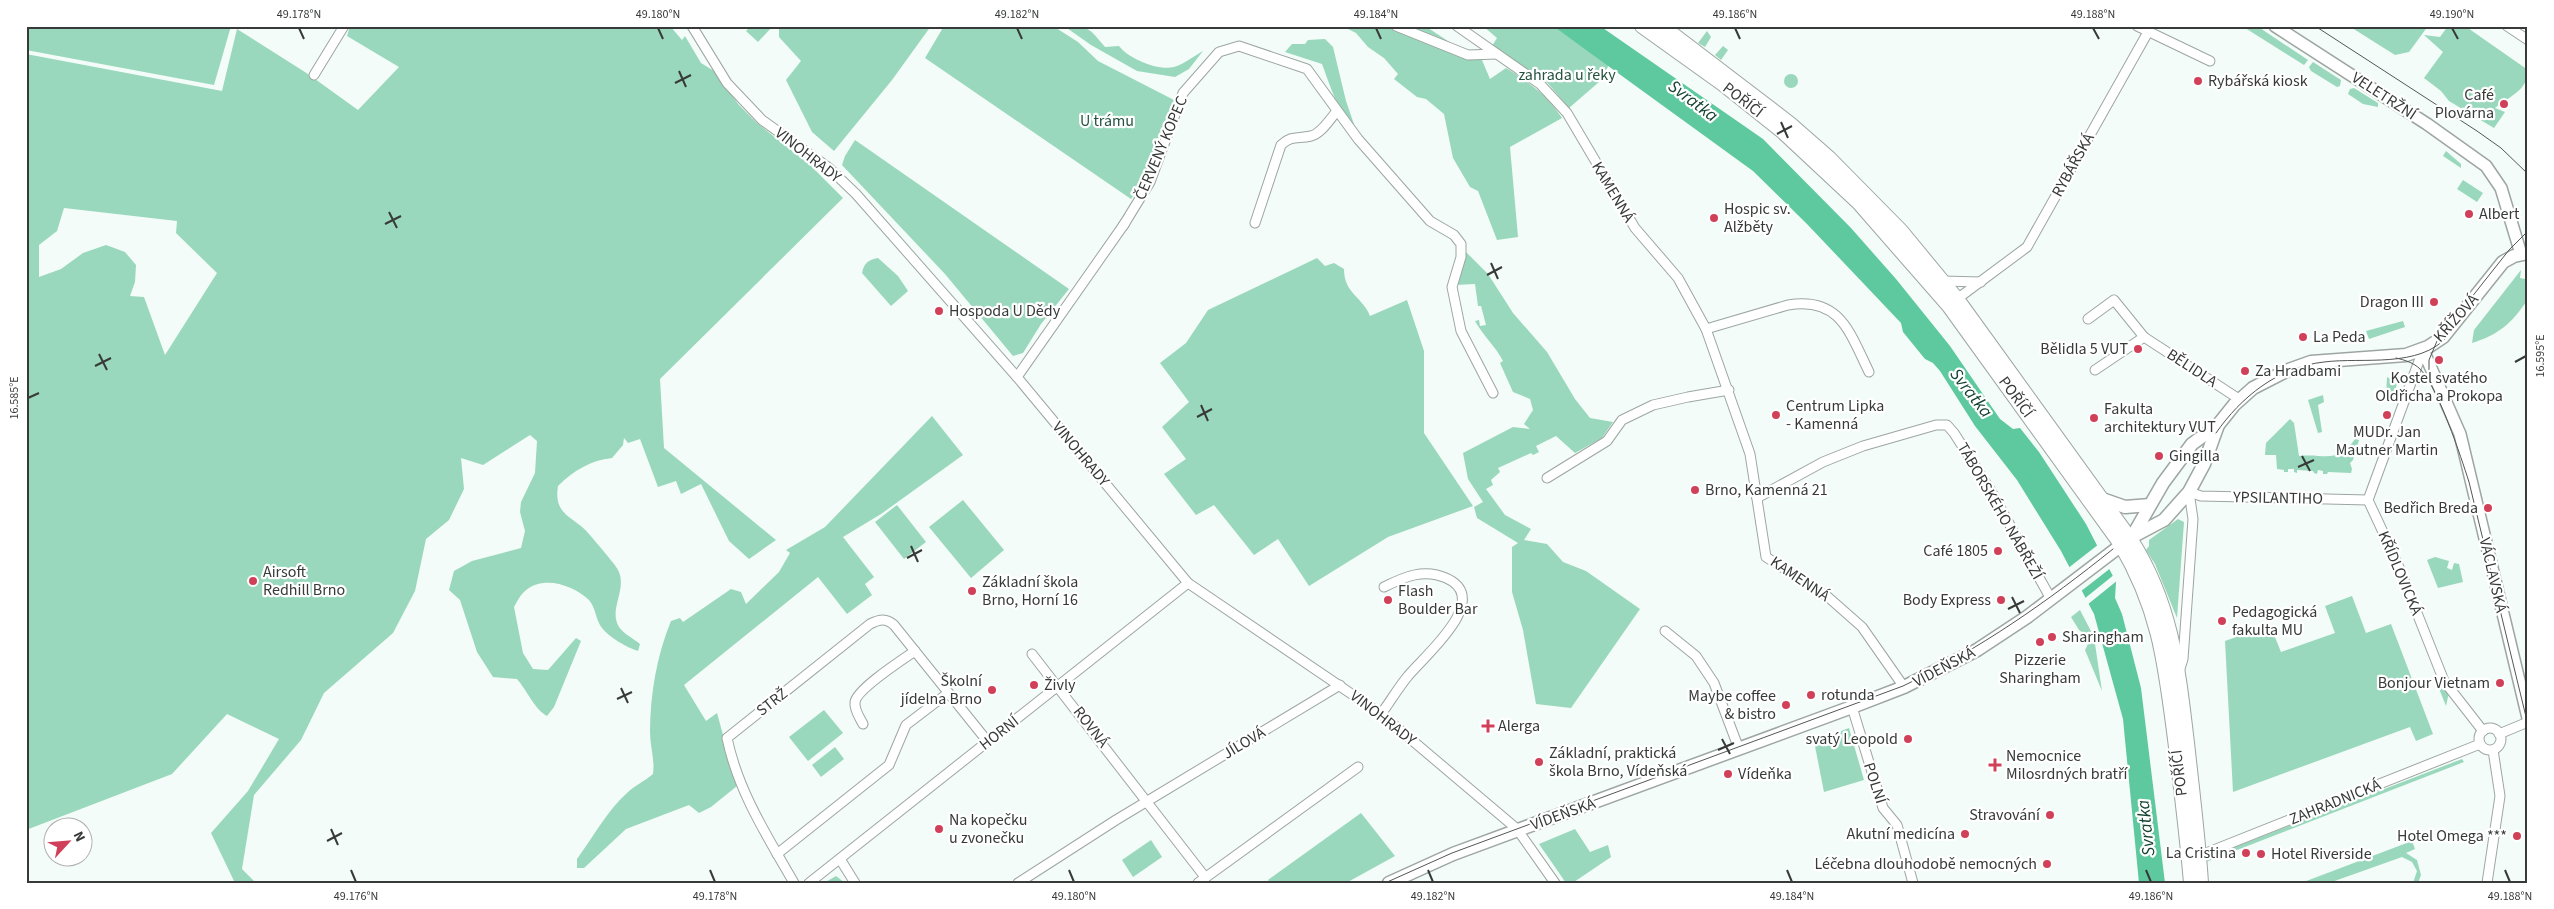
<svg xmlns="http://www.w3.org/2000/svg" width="2554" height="909" font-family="'Source Sans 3',sans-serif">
<rect width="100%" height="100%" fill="#f3fcf8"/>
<g fill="#99d8bc" fill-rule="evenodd">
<path d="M26,26H231L214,85L26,50Z"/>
<path d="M350,26H670L682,40L685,36L701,63L714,71L739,105L757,123L810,165L843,198L660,379L664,448L776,540L749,559L729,541L701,484L681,494L676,481L658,487L640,439L628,443L624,438L623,445L612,458C591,460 573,471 558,486C553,516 574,516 589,534C594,540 616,565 618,570C628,589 608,609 619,627C624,634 634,639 640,644L638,651C626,647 610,638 602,628C596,621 596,608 589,600C573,585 543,575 525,591C520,595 517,602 514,607L523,653L533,669L548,670L576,638L581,641L554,707L547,716C534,709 527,690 517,679L493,677L477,652L460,600L449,590L454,571L472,561L521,548L525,531L520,512L521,502L535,473L537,441L530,435L483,465L461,458L464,489L449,520L426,539L415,591L393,633L324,693L301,740L254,795L242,869L256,883H235L211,833L248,791L279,739L227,714L172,774L26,830V54L222,91L237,29L308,74L358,110L399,67L347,36ZM64,208L177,221L176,233L217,273L165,355L144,297L130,296L135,282L136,265L125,252L106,245L83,253L61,269L39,277V245L57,231Z"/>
<path d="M751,26H773L758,42L746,31Z"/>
<path d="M776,26H931L892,80L834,151L812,132L786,80L801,61L779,37V29Z"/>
<path d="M944,26H1053L1078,42L1098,61L1174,100L1141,185L1131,199L925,58Z"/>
<path d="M1064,26C1090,26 1090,29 1105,47L1119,46C1129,59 1158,71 1174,67C1184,64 1194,56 1203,51L1189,69L1175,77L1137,71L1091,45Z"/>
<path d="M1342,26H1425L1454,45L1479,53L1490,79L1506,68C1529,82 1547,95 1562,118L1510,147L1518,237L1497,240L1478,191L1470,187L1453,158L1444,114L1426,99L1417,97L1394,79L1398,74L1384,58L1368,47L1356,33Z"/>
<path d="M1483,26H1553L1609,65L1599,82L1569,108L1546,81L1544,82L1492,46L1497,38Z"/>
<path d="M2242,26H2257L2308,60L2304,65Z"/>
<path d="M2349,26H2428L2409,52L2395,55Z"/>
<path d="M2448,26H2465L2528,70C2528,90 2510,96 2495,108L2505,112L2494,128L2449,101L2441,91L2424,78L2443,52L2424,35L2440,37Z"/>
<path d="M1707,31L1711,37L1705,47L1698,43Z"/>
<path d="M1325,39L1333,47L1346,101L1356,130C1339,116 1330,85 1322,64L1285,52L1292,44H1305L1308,40Z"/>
<path d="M1723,46L1728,50L1721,60L1715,55Z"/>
<path d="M2313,62L2341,80L2340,86L2337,87L2311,71L2309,67Z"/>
<circle cx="1791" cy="81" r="7"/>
<path d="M2354,88L2378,103V107L2363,104L2348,94L2350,89Z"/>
<path d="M855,140L1069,289L1041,324L1023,353L1013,356L945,274L842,165L845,156Z"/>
<path d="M2446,151L2461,164V168L2443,156Z"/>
<path d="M2463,180L2483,193L2477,202L2457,189Z"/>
<path d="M1464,250L1488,274L1513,313L1547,352L1575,399L1590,418L1613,422L1602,438L1575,453L1556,436L1536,446L1539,452L1533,455L1531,453L1498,468L1500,472L1491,480L1493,485L1486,489L1505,515L1531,529L1524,540L1547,544L1563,562L1586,571L1640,609L1571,708L1536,704L1523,630L1512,592V547L1518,543L1477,518L1474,507L1483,502L1468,479L1463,453L1513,427L1530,429L1524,424L1533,410L1530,399L1513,392L1500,363L1503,361C1496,347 1484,337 1475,321L1479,320L1480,326L1486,325L1481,306H1478L1475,284L1455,285Z"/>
<path d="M878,258L898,276L908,291L891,306L862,273C864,263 868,260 878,258Z"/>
<path d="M1317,258L1325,266L1334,263L1344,269C1344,294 1363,297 1370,316L1407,300L1424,351V433L1473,506L1388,537L1309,586L1278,539L1254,555L1214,505L1196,515L1164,474L1186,459L1162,427L1189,402L1160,363L1186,343L1208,310Z"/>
<path d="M2521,270L2520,278L2525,279L2526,302C2511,324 2498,335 2472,343L2474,330Z"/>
<path d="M2403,321L2405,327L2369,339L2366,331Z"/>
<path d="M2387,377L2397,383L2394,397H2386Z"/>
<path d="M2323,395L2324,402L2318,405L2322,432L2318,433L2308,400Z"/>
<path d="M932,416L963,455L881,514L843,537L874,577L865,584L872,595L847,614L818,577L684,685L706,721L717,713L737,786L711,807L699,813L689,805L626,829L584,868H577V859C593,837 607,811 627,793C634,786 645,781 653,774C655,760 650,746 650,732C650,694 657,655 671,621L680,618L683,622L731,589L741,592L746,604L779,572L790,553L786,550L825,527Z"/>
<path d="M2290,419L2294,423L2299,456C2325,453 2337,465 2355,439L2359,440L2353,460L2350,463L2352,469L2351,473L2328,472L2327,474H2323V471L2318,470L2317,474L2314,473L2313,471L2297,470V473L2294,472V469H2288V472H2284V470L2277,469L2276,455H2265L2266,443Z"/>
<path d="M963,500L1004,550L971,578L929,527Z"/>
<path d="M897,505L926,542L904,559L875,522Z"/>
<path d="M2178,519L2184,522L2177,618L2155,564L2146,550L2149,546V540Z"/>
<path d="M2435,557L2449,561L2447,568L2452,570L2454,563L2459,564L2463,582L2438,588L2427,560Z"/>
<path d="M2352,596L2366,633L2391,624L2433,734L2416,741L2410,727L2233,792L2225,641L2270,625L2281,652L2335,633L2325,606Z"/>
<path d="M2080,610L2094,637L2102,691L2085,650L2091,638L2079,630L2071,617Z"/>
<path d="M2436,681L2450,688L2446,706Z"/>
<path d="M824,710L843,733L808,761L789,737Z"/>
<path d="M1849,728L1864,780L1824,792L1814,741Z"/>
<path d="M835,747L844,759L821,777L812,765Z"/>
<path d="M2462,759L2464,762L2206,862V858Z"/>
<path d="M1361,813L1395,856L1346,883H1270L1268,880Z"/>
<path d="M1575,829L1590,852L1608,845L1611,857L1574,882L1566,883L1539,844Z"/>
<path d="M1151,840L1162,857L1133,877L1122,860Z"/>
<path d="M2412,841L2415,849L2406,853L2417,860L2421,875L2418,883H2413L2417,871L2412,862L2402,857L2329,883H2301Z"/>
<path d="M836,876L845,883H824Z"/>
</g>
<path fill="#5ec89e" d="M1553,26H1600L1763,139L1851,228L1896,279L1950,346L2000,419L2013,429L2020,428L2039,452L2086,524L2116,582L2115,598L2122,614L2141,688L2165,883H2139L2123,719L2094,614L2061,551L2017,480L1975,426L1940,371L1933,363L1925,359L1903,332L1901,323L1807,224L1753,171Z"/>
<g fill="#f3fcf8">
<path d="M2099,544L2112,567L2080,592L2067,569Z"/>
<path d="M2115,574L2118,580L2087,605L2084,599Z"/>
</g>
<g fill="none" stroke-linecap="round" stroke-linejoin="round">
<defs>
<g id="minor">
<path d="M692,26L727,83L762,120L829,168L856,194L1017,377L1188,583L1381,714L1517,829L1555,883"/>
<path d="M1396,26L1468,55L1497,54"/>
<path d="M1457,26L1540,84L1567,113L1635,228L1678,278L1706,329L1750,454L1766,557L1828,597L1862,627L1904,687"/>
<path d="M2137,26L2210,61"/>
<path d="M2507,26L2528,40"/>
<path d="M314,75L344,26"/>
<path d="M1255,223L1281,145C1292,135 1297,139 1311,136C1321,134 1330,119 1337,111"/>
<path d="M1123,226L1150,182L1183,93L1219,52L1239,46L1307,69L1358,139L1430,221L1454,235L1461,244V257L1452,287L1461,331L1493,393"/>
<path d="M1942,281L1981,282"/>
<path d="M1957,299L2027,247L2148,32"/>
<path d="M2088,319L2114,300L2144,337L2239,399"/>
<path d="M1706,329L1788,305C1840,296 1850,333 1869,372"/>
<path d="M2423,350L2368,500L2396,560L2444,681L2483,731"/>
<path d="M2095,370L2144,337"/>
<path d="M1017,377L1125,223"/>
<path d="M1547,478L1607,441L1622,420L1653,405L1688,397L1729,390"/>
<path d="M2189,492L2201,496L2368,500"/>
<path d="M1757,498L1823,462L1863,446L1936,425H1947L1954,433L1991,491L2051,599"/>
<path d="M1665,631L1696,656L1714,683L1739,749"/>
<path d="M1032,654L1205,877"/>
<path d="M2179,672L2183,659L2193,519L2189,492"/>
<path d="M1852,707L1883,808L1897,825L1913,883"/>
<path d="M1381,714C1390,702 1398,688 1408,676C1423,657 1494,599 1446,578C1424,568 1404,577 1384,587"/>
<path d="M863,724C860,718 854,710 855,702C857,689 902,660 915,651"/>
<circle cx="2490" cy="739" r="11"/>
<path d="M2499,734L2528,722"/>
<path d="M777,854L889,765L906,725L948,693"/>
<path d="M2196,857L2480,744"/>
<path d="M840,859L855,883"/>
<path d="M794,883C767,836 738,791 727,738L870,624C880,619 886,618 894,625L988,742"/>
<path d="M809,883L1188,583"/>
<path d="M1018,883L1116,820L1340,685"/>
<path d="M1198,883L1358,767"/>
<path d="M2487,883L2500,796L2493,750"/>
</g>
<g id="tertiary">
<path d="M2275,26L2427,124L2486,166L2501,188L2521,254"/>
<path d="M2423,350L2460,434L2528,718"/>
</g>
<g id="secondary">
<path d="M2105,500L2125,507L2150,505"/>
<path d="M2132,537L2163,483L2192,444L2218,425"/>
<path d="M1389,883L1453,854L1852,707L1904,687L1977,650L2027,617L2132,537L2164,520L2189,492L2204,464L2218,425L2234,405L2253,388L2286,371L2311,362L2406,355L2428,347L2443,337L2503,262L2514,256L2528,253"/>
</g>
<g id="primary">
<path d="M1642,26L1723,84L1782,131L1859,203L1949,306L2120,543C2160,611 2165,663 2175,739C2181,787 2187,835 2191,883"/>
<path d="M1662,26L1789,123L1829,158L1901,231L1957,299L2131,540C2172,605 2178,668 2187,743C2192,789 2198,836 2201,883"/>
</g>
</defs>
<use href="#minor" stroke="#9da6a1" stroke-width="11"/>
<use href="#tertiary" stroke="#9da6a1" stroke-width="14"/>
<use href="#secondary" stroke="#9da6a1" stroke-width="15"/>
<use href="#primary" stroke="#9da6a1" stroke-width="16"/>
<use href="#minor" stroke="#fff" stroke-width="9"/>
<use href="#tertiary" stroke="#fff" stroke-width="11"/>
<use href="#secondary" stroke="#fff" stroke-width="12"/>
<use href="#primary" stroke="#fff" stroke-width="14"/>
<g stroke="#535755" stroke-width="1">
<path d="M2315,26L2477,131L2501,148L2528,174"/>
<path d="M2396,358C2405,360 2414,363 2420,369C2438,387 2461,457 2469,482L2528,725"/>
<path d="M2429,380V360L2437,341L2509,250L2528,231"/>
<path d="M2216,433C2241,397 2278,367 2324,362C2363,357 2419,369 2448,336"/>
<path d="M1385,883L1452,853L1903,686C1980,649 2047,602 2113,549"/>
</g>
</g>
<path fill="none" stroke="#373a38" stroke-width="2" d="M299,28L304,39M658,28L663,39M1017,28L1022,39M1376,28L1381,39M1735,28L1740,39M2093,28L2099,39M2452,28L2458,39M679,71L686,87M675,83L691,75M1781,122L1788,138M1777,134L1792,126M389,212L397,228M385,224L401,216M1491,263L1498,279M1487,275L1502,267M99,354L107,370M2515,362L2526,356M95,366L111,358M28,398L39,393M1201,405L1208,421M1197,417L1212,409M2302,456L2310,471M2298,467L2314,460M911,546L918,562M907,558L922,550M2012,597L2020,613M2008,609L2024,601M621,688L628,703M617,699L632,692M1722,739L1730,754M1718,750L1734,743M331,829L338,845M327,841L342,833M351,870L356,882M710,870L715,882M1069,870L1074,882M1428,870L1433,882M1787,870L1792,882M2146,870L2151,882M2505,870L2510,882"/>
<g fill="#d14059" stroke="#fff" stroke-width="2">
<circle cx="2198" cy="81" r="5"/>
<circle cx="2504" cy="104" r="5"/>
<circle cx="2469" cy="214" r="5"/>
<circle cx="1714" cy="218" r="5"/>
<circle cx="2434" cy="302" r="5"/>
<circle cx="939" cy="311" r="5"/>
<circle cx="2303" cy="337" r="5"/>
<circle cx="2138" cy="349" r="5"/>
<circle cx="2439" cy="360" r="5"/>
<circle cx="2245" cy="371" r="5"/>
<circle cx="1776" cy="415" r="5"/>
<circle cx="2387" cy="415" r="5"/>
<circle cx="2094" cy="418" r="5"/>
<circle cx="2159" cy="456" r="5"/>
<circle cx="1695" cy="490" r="5"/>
<circle cx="2488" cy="508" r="5"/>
<circle cx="1998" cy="551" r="5"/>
<circle cx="253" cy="581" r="5"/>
<circle cx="972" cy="591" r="5"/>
<circle cx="1388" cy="600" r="5"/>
<circle cx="2001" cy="600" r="5"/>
<circle cx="2222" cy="621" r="5"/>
<circle cx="2052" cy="637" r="5"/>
<circle cx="2040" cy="642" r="5"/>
<circle cx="2500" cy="683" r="5"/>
<circle cx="1034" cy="685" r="5"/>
<circle cx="992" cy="690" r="5"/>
<circle cx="1811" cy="695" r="5"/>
<circle cx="1786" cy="705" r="5"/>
<path d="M1485.5 718.5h5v5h5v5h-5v5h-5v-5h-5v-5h5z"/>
<circle cx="1908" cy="739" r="5"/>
<circle cx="1539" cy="762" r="5"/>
<path d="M1992.5 757.5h5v5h5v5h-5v5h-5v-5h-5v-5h5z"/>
<circle cx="1728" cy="774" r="5"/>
<circle cx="2050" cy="815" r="5"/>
<circle cx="939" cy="829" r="5"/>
<circle cx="1965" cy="834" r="5"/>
<circle cx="2517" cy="836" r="5"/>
<circle cx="2246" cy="853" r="5"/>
<circle cx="2261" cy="854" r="5"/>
<circle cx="2047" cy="864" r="5"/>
</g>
<g text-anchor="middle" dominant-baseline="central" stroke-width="4.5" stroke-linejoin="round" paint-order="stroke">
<g font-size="16" fill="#255240" stroke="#fff">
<text x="1567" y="75">zahrada u řeky</text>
<text x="1107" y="121">U trámu</text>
</g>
<g font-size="16" fill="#373a38" stroke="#fff" text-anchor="start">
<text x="2208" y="81">Rybářská kiosk</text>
<text x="2494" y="95" text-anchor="end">Café<tspan x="2494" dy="18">Plovárna</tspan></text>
<text x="1724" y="209">Hospic sv.<tspan x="1724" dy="18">Alžběty</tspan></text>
<text x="2479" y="214">Albert</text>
<text x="2424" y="302" text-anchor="end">Dragon III</text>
<text x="949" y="311">Hospoda U Dědy</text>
<text x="2313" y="337">La Peda</text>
<text x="2128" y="349" text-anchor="end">Bělidla 5 VUT</text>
<text x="2255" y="371">Za Hradbami</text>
<text x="2439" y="378" text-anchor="middle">Kostel svatého<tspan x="2439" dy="18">Oldřicha a Prokopa</tspan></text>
<text x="1786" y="406">Centrum Lipka<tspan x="1786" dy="18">- Kamenná</tspan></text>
<text x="2104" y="409">Fakulta<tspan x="2104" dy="18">architektury VUT</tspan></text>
<text x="2387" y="432" text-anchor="middle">MUDr. Jan<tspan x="2387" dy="18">Mautner Martin</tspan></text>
<text x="2169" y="456">Gingilla</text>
<text x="1705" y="490">Brno, Kamenná 21</text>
<text x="2478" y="508" text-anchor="end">Bedřich Breda</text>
<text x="1988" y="551" text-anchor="end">Café 1805</text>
<text x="263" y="572">Airsoft<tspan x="263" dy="18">Redhill Brno</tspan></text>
<text x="982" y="582">Základní škola<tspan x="982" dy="18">Brno, Horní 16</tspan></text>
<text x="1398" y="591">Flash<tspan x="1398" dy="18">Boulder Bar</tspan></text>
<text x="1991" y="600" text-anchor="end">Body Express</text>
<text x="2232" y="612">Pedagogická<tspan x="2232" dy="18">fakulta MU</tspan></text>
<text x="2062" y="637">Sharingham</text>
<text x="2040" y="660" text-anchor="middle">Pizzerie<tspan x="2040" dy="18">Sharingham</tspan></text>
<text x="982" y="681" text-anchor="end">Školní<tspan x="982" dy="18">jídelna Brno</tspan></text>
<text x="2490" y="683" text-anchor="end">Bonjour Vietnam</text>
<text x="1044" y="685">Živly</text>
<text x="1821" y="695">rotunda</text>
<text x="1776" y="696" text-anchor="end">Maybe coffee<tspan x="1776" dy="18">&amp; bistro</tspan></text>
<text x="1498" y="726">Alerga</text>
<text x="1898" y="739" text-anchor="end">svatý Leopold</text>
<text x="1549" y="753">Základní, praktická<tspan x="1549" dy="18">škola Brno, Vídeňská</tspan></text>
<text x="2006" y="756">Nemocnice<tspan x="2006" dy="18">Milosrdných bratří</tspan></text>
<text x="1738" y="774">Vídeňka</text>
<text x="2040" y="815" text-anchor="end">Stravování</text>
<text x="949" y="820">Na kopečku<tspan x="949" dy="18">u zvonečku</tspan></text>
<text x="1955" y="834" text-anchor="end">Akutní medicína</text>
<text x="2507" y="836" text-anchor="end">Hotel Omega ***</text>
<text x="2236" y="853" text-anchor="end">La Cristina</text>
<text x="2271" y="854">Hotel Riverside</text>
<text x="2037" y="864" text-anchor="end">Léčebna dlouhodobě nemocných</text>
</g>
<g font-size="16" fill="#373a38" stroke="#fff">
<text transform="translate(2384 96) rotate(33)">VELETRŽNÍ</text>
<text transform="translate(1743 100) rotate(38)">POŘÍČÍ</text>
<text transform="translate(1161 148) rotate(-67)">ČERVENÝ KOPEC</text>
<text transform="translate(808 155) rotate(38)">VINOHRADY</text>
<text transform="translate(2073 165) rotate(-61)">RYBÁŘSKÁ</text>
<text transform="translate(1613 192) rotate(59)">KAMENNÁ</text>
<text transform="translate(2456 318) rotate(-48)">KŘÍŽOVÁ</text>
<text transform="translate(2192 368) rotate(33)">BĚLIDLA</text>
<text transform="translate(2016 397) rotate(54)">POŘÍČÍ</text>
<text transform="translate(1081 454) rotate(50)">VINOHRADY</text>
<text transform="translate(2278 498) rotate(1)">YPSILANTIHO</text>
<text transform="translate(2000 511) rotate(60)">TÁBORSKÉHO NÁBŘEŽÍ</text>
<text transform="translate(2400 573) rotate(67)">KŘÍDLOVICKÁ</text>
<text transform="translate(2493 575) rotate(77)">VÁCLAVSKÁ</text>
<text transform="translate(1800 579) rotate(34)">KAMENNÁ</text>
<text transform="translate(1944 667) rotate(-28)">VÍDEŇSKÁ</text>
<text transform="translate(772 702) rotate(-38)">STRŽ</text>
<text transform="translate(1383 718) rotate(38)">VINOHRADY</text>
<text transform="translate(1091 727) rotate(52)">ROVNÁ</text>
<text transform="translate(999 733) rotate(-38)">HORNÍ</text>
<text transform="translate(1244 743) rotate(-31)">JÍLOVÁ</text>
<text transform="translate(2179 773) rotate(-97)">POŘÍČÍ</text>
<text transform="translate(1875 783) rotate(72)">POLNÍ</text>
<text transform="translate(2335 802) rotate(-22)">ZAHRADNICKÁ</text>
<text transform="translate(1563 814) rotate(-20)">VÍDEŇSKÁ</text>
</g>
<g font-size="18" font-style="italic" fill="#144231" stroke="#fff">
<text transform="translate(1693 101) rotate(37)">Svratka</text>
<text transform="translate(1971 393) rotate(52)">Svratka</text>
<text transform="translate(2146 828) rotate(-96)">Svratka</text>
</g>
</g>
<rect width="2554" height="909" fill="none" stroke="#ffffff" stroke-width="55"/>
<g transform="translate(68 842) rotate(64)"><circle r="24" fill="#ffffff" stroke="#afb0af"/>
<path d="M0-4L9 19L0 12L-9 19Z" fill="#d14059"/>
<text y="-8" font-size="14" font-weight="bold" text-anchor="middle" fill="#373a38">N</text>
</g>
<rect x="28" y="28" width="2498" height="854" fill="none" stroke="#373a38" stroke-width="2"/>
<g font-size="12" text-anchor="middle" fill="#373a38">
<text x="299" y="18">49.178°N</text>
<text x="658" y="18">49.180°N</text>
<text x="1017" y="18">49.182°N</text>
<text x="1376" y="18">49.184°N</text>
<text x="1735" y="18">49.186°N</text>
<text x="2093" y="18">49.188°N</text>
<text x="2452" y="18">49.190°N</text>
<text transform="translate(2540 356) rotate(-90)" y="4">16.595°E</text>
<text transform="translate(14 398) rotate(-90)" y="4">16.585°E</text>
<text x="356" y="900">49.176°N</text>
<text x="715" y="900">49.178°N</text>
<text x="1074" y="900">49.180°N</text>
<text x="1433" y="900">49.182°N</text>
<text x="1792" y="900">49.184°N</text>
<text x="2151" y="900">49.186°N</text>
<text x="2510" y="900">49.188°N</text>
</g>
</svg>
